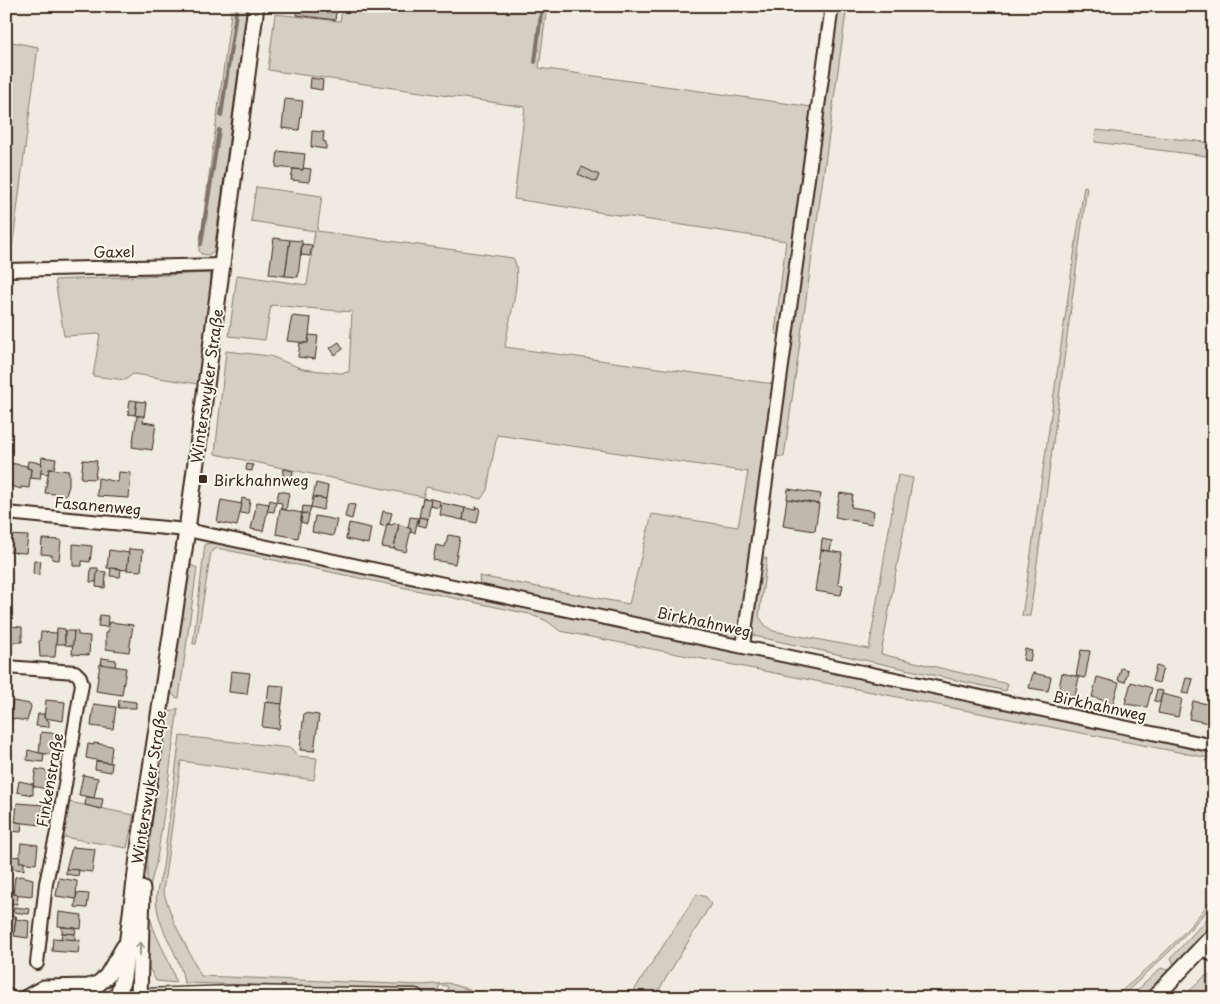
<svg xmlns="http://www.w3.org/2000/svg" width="1220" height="1004" font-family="'Playpen Sans',sans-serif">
<rect width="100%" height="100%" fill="#f0ebe0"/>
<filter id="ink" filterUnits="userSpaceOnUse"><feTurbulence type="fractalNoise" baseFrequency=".02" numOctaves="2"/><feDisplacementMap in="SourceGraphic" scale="10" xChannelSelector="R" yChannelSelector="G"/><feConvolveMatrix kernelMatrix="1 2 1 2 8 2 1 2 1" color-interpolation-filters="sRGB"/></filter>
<g filter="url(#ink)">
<g fill="#d5cec3" stroke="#887c70">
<path d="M6,6H11L7,41L38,47L11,257H6Z"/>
<path d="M232,6H247L214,251L208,255L201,254L199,250Z"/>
<path d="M343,6H547L539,68L812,107L822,19L824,21L739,640L480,586L479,576L629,604L652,514L738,527L748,472L497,435L487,490L481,499L426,487L423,497L215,454L226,351L270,356L303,369L340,373L349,372L352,312L271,305L265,340L229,336L237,275L307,285L315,231L251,221L256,187L322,196L317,231L513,258C524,272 507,327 505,347L774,384L780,337L775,332L786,241L514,199L525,107L268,70L275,14L340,21Z"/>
<path d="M835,6H847L784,457L773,456Z"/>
<path d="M1096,130L1214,143V157L1095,142Z"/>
<path d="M1084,186L1087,187L1030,616H1022Z"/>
<path d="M210,273L212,283L198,384L133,374L125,380L93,376L100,334L64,336L55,280Z"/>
<path d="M898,475L913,478L881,654L1008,684L1006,691L754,636L752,620L760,558H767L759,617L766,626L773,631L869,649Z"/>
<path d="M214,538L1214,750V759L560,631L547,621L529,614L217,548L211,552L196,644H193L205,544L213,543Z"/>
<path d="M191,565L197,568L179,698L175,697L169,690Z"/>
<path d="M178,708C171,756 166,804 158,852C156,870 146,890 148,908C152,935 170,957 176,983L156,981L147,964V862L166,718L168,713Z"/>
<path d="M180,736L291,748L298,756L317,758L314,780L181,761L163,891L174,922L201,976L421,985L448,983L473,991L517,998H482L449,994L447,986L439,985L438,993L367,988L184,983C181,956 161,935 157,908C154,893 161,880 163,866C169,823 174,779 180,736Z"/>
<path d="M69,802L134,815L127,848L63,837Z"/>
<path d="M697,894L706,897L711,904L654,998H629Z"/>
<path d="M1214,895L1213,904L1169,952L1120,998H1113C1149,968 1188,934 1214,895Z"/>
<path d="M1214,911V924L1175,966L1171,958Z"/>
<path d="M1161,968L1169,971L1141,998H1129Z"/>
<path d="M1209,975H1214V998H1182L1204,977Z"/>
</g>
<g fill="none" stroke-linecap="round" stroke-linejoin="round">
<g stroke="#7f7367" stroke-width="4">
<path d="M535,62L542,6"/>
<path d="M221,116L237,6"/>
<path d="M201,244L219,130"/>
</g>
</g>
<g fill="#c0b8ad" stroke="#3b2a1e">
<path d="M298,6H337L335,20L297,15Z"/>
<path d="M311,78L323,80L322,90L310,88Z"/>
<path d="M285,99L303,101L299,130L282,128Z"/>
<path d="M312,131L324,132L323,141L326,142V149L311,147Z"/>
<path d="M278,151L305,154L303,170L276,167Z"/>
<path d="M582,167L599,175L596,182L578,174Z"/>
<path d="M303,168L311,169L309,182L291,180L293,169L303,170Z"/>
<path d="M274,238L290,240L285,276L269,274Z"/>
<path d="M290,240L302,241L298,277L285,276Z"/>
<path d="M302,244L312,245L310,256L301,255Z"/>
<path d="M292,316L311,318L308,343L287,341Z"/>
<path d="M309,335L318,336L315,359L298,357L300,343H308Z"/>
<path d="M339,342L343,349L335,355L330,348Z"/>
<path d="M130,400L137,401L135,415L128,414Z"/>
<path d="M137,401L146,402L144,417L135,415Z"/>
<path d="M137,416H144L143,422L156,424L152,450L132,447Z"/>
<path d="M42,457L56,459L54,469H49V474L40,473Z"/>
<path d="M83,460L97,461L95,479L81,478Z"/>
<path d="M28,461L42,463L40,479L30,478L31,469L27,468Z"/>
<path d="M10,463L27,466V468L31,469L29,488L21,487V489L8,485Z"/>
<path d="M247,464L253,465L252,471L246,470Z"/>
<path d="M49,469L69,471V486L66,495L45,493Z"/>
<path d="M284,469L293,471L292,478L282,477Z"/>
<path d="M119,472L131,473L129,498L97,496L98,478L118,482Z"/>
<path d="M316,483L328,486L326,499L313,497Z"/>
<path d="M788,489L821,494L819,504L787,499Z"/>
<path d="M279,491L289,493L286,510L281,509L282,503L276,502Z"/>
<path d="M840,493L853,495L851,507L874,511L872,524L835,517Z"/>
<path d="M313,497L326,499L323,510L311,507Z"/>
<path d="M242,498L250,500L248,514L240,513Z"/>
<path d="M423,498L431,499L428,519L419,517Z"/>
<path d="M431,499L440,501L439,508L430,506Z"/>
<path d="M787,499L819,504L815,531L783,526Z"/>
<path d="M221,500L242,504L237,526L217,522Z"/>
<path d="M270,500L276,502L274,512L267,511Z"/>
<path d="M257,502L269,504L263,531L251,529Z"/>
<path d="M442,503L465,508L463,520L440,515Z"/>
<path d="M348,504L355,505L352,519L345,517Z"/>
<path d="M303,506L311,507L309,514L302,513Z"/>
<path d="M476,507L480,508L477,523L463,520L465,508L475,510Z"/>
<path d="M280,509L302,513L298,538L276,534Z"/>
<path d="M383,511L392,513L389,524H387L386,527L380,525Z"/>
<path d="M302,513L309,514L307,524L301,522Z"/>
<path d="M315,516L337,520L333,536L312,532Z"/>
<path d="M410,517L418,518L415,533L410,532L411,529L408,528Z"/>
<path d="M419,517L428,519L426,527L418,525Z"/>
<path d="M349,523L371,528L368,544L346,539Z"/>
<path d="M395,523L399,524L394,549L382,547L387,524L392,525Z"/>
<path d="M399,524L411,529L406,552L394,549Z"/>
<path d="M8,535L28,536L26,553L7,552V554Z"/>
<path d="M448,535L460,537L455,564L433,560L436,545L445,547Z"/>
<path d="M42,539L61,540L59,560L52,559V555L41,554Z"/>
<path d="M822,539L832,541L830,551L821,550Z"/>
<path d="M73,544L92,546L90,562L82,561V566H73Z"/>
<path d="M129,549L143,550L141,571L127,570Z"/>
<path d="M109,550L129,553L127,570L107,568Z"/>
<path d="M821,550L842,553L838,584L843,585L841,595L815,591Z"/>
<path d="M34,560L41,561L39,575L33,574Z"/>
<path d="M91,568H98L96,582H90Z"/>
<path d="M111,568L121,569L120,577L110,576Z"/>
<path d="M97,571L106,572L105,588L96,587Z"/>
<path d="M100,615L108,616L107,627L98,626Z"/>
<path d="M110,622L133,625L129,652L106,649V632H108Z"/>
<path d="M7,626L22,627V642H6Z"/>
<path d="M57,628L65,629V644H56Z"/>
<path d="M65,631H74L73,646L65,645Z"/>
<path d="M74,631L78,632V635L90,636L89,655L72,654Z"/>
<path d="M41,632L57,633L55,657H40L39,641H40Z"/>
<path d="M1025,649L1032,651L1030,661L1023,660Z"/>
<path d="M1081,650L1090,651L1085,678L1076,676Z"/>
<path d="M102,658L116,660L115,667L101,665Z"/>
<path d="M100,664L126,668L122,695L96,691Z"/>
<path d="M1156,666L1163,668L1159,683L1152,681Z"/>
<path d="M1121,668L1128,670L1125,682L1118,680Z"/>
<path d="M231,671L250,673L247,694L229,692Z"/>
<path d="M1033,673L1051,677L1048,691L1029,688Z"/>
<path d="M1062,673L1079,677L1075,696L1058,693Z"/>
<path d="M1097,677L1119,683L1113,703L1092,697Z"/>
<path d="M1186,678L1193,679L1189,694L1182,693Z"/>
<path d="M1131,682L1152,688L1147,707L1125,704Z"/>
<path d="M269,685L284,686L282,704L267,703Z"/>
<path d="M1157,690L1163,691L1160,702L1154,701Z"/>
<path d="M1162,694L1182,699L1178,717L1158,713Z"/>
<path d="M46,700L65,702L63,721L44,718Z"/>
<path d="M119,700L136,702V708H118Z"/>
<path d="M13,701L30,704L31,707L27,721L9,718Z"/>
<path d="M1193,701L1212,705L1208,723L1189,719Z"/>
<path d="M265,702L282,704L279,729L262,727Z"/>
<path d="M94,704L116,707L113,729L91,726Z"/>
<path d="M6,710L10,711L11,725L6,724Z"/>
<path d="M304,713L319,715L314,751L300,750Z"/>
<path d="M38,714H44V718L49,721V727L36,726Z"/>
<path d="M41,732L59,734L56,755L39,753Z"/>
<path d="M94,743L112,746L110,763L86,758L88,744L94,745Z"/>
<path d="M28,750L44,754L43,762L27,760Z"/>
<path d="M96,761L112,763L111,772L95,769Z"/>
<path d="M36,769L53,772L50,790L33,786Z"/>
<path d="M83,775L98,778L94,798L79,795Z"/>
<path d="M19,781L33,784V795L17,792Z"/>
<path d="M86,797L103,799L101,809L85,805Z"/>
<path d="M17,803L43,805L41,825L15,822Z"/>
<path d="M11,821L22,823L21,832L10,831Z"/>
<path d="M21,843L38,845L36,864L19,862Z"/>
<path d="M72,847L95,849L92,872L66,869Z"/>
<path d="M9,856L20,857L19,862H24V870L7,868Z"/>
<path d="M66,869L79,870L78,876L66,874Z"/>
<path d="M21,876L33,879L32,896L13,894L15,877Z"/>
<path d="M59,878L77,881L76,899L56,896Z"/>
<path d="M6,889L14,890L13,894L18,895L17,904L6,903Z"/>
<path d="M77,893L89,894L87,908L75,907Z"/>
<path d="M14,907L30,909L29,914L13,912Z"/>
<path d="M59,912L82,915L81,929L58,926Z"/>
<path d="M6,916H16L14,934L6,933Z"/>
<path d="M16,916V919L29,921L28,938L14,936Z"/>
<path d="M62,927L76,928L75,934L62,933Z"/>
<path d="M62,933L75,934V940L61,939Z"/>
<path d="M53,938L80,940L78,953L52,951Z"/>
</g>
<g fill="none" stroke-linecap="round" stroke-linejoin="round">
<defs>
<g id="minor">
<path d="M6,270L222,265"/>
<path d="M6,513L187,530L1214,746"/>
<path d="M743,646L832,6"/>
<path d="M6,667L75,672L80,677L82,684L57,832L46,883L37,963"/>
<path d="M1203,948L1214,956"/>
</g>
<g id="tertiary">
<path d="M26,998L44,988L88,987L98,984L107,976L124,947"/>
<path d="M117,998L123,978L140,841L187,530L256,6"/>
<path d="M139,998L142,889"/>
<path d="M1154,998L1214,935"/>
</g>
<g id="secondary">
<path d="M6,998H7"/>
<path d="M145,998L233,995L415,998"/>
</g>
</defs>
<use href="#minor" stroke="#3b2a1e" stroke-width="16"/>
<use href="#tertiary" stroke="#3b2a1e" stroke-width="19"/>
<use href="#secondary" stroke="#3b2a1e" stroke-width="21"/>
<use href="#minor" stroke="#fbf7ec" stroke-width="12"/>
<use href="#tertiary" stroke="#fbf7ec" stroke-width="15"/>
<use href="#secondary" stroke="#fbf7ec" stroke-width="18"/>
</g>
<defs><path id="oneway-shaft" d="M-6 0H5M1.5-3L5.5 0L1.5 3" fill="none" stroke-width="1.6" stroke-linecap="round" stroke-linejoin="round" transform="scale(1.25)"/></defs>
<use stroke="#9b9085" href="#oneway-shaft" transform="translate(140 949) rotate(-88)"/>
</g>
<rect fill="#3b2a1e" stroke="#fbf7ec" stroke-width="2" x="198" y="474" width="10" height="10" rx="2.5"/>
<g text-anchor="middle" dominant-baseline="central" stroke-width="4" stroke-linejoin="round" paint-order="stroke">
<g font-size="15" fill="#3b2a1e" stroke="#fbf7ec">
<text transform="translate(114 251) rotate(-1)">Gaxel</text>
<text transform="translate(206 386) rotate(-82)">Winterswyker Straße</text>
<text transform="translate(98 505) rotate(5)">Fasanenweg</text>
<text transform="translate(704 621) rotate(12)">Birkhahnweg</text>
<text transform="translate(1100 705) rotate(12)">Birkhahnweg</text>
<text transform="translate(49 780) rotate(-80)">Finkenstraße</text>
<text transform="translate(148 787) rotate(-81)">Winterswyker Straße</text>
</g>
<g font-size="15" fill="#3b2a1e" stroke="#fbf7ec" text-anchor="start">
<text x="213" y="479">Birkhahnweg</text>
</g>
</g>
<rect width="1220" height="1004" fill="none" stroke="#fbf7ec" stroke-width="25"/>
<rect x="12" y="12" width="1195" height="979" fill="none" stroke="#3b2a1e" stroke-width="2" filter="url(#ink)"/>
</svg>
